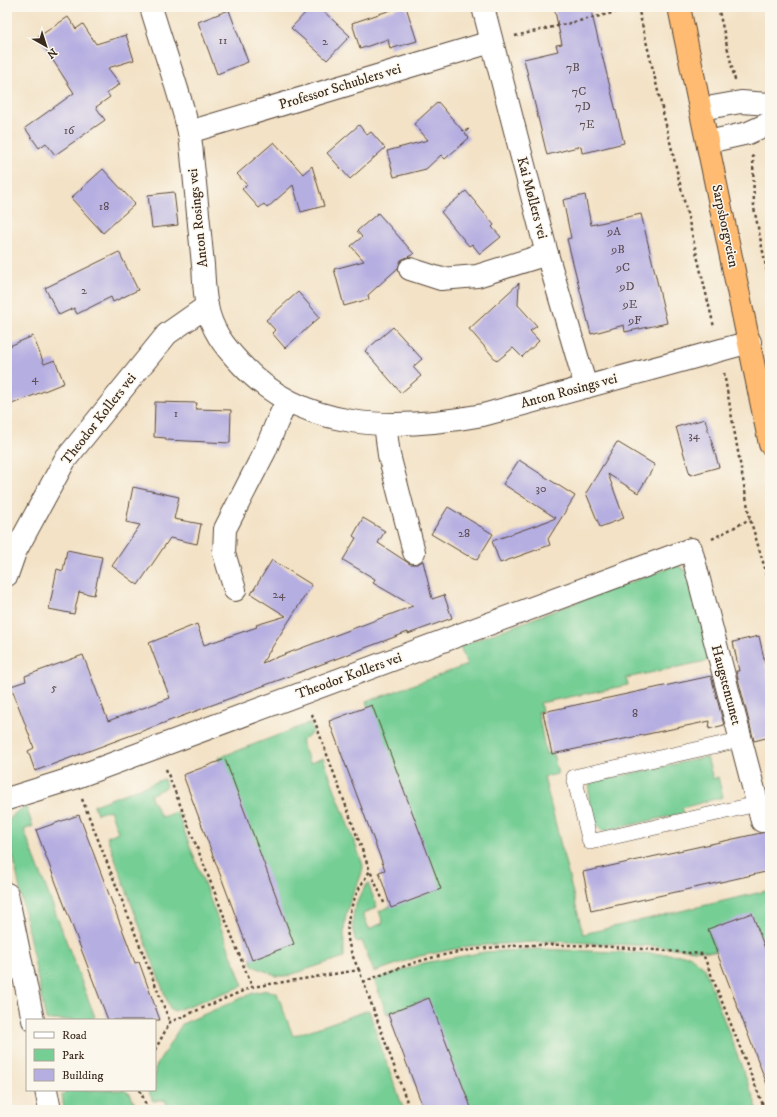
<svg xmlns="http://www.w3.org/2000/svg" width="777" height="1117" font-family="'IM FELL DW Pica',serif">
<rect width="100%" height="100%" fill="#fbf7ec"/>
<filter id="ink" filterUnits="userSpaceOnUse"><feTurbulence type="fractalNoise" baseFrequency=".025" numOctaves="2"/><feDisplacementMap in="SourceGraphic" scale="8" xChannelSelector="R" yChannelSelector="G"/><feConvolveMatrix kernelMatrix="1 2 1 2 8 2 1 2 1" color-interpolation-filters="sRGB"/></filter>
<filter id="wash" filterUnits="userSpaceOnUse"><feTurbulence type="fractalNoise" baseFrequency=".012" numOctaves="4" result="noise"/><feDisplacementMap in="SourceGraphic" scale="16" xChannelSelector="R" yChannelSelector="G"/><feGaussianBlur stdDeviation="0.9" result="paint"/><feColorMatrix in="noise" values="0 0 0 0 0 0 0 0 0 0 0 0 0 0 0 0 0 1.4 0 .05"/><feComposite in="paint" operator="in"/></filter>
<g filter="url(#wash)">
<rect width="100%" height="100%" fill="#f3e2c6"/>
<g fill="#75ce94" stroke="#587c59">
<path d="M677,565L688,572L711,660L626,678L628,685L540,703L542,711L538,712L546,754L553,753L558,774L544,777L583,934L770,890V966L750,915L709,931L716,952L654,946L549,941L470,946L420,956L374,972L362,941L356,942C348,919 355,902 368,883L377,907L363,914L369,929L383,923L379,911L437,888L366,702L467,665L460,646Z"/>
<path d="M310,723L313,732L301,741L310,763L323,758L363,865C363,877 351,895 348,908C343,924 344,941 344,957L287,976H277L253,966L250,958L288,943L218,758Z"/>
<path d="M707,757L713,779L718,777L723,797L682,808L684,813L604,831C590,825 587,798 590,784L597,781Z"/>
<path d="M164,779L166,787L150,795L161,817L177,812L243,986L174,1011L170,1009L107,837L118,832L110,810L97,814L94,805Z"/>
<path d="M26,807L33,826L24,830L95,1017L86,1020H46L7,825C11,815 17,811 26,807Z"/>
<path d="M538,949L689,955L704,967L758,1110H468L426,999L387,1014L374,980L424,963L485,952Z"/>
<path d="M267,990L277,993L293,1036L369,1010L380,1045L404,1110H169L165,1100L153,1101L148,1090H155V1068L182,1024L253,993Z"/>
<path d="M71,1090H124L130,1094L136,1106L125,1110H64L62,1095L66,1091Z"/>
</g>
<g id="blocks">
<g fill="#b5aee1">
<path d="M311,7H319L350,36L327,60L291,28Z"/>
<path d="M400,7H406L417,41L390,49L388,39L360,49L352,23Z"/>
<path d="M554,7H590L624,143L588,152L582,153L581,146L547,155L524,59L558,51L556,45L562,44Z"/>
<path d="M229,10L248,62L217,74L198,22Z"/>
<path d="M68,17L76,29L83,24L96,44L126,35L134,60L108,68L120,84L107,93L110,97L96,107L105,120L55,155L46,143L39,148L25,128L74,93L38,37Z"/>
<path d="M438,102L463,131L469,129L465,133L469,138L445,159L441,155L426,169L394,177L387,151L428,140L414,124Z"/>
<path d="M359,125L367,135L371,132L385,148L350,179L327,153Z"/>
<path d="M274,142L303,174L312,166L324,206L301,212L293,185L267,208L264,204L259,208L242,189L247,185L237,174Z"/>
<path d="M103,169L135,204L103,233L71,198Z"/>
<path d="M466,191L494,225L492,227L501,237L480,254L472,244L469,246L441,212Z"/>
<path d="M174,192L178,225L152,228L148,195Z"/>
<path d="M585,195L591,225L641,214L667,323L625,332L624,325L591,334L567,239L571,238L563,200Z"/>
<path d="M378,213L414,254L401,260L398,268L368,295L369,299L344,306L334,269L364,261L351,246L362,237L357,231Z"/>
<path d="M119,252L138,290L113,302L111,297L77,314L74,308L59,315L45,288Z"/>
<path d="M519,283L518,305L537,326L530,331L539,341L522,357L513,348L497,361L469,329Z"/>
<path d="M298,292L320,317L285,348L272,333L275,330L266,320Z"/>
<path d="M393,327L422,359L413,367L421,376L401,393L365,351Z"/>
<path d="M33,336L44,364L55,360L64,383L7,406V347Z"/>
<path d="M155,402L197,403L196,409L231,410L230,443L166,440V438L154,437Z"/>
<path d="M705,419L719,467L690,475L676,427Z"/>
<path d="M617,442L655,465L638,493L608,474L624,518L600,527L586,493Z"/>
<path d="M519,460L575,496L548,539L550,545L500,563L492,541L556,518L503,484Z"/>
<path d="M133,487L179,497L174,519L201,524L197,544L170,538L138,585L112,566L140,525L126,522Z"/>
<path d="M448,507L493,534L477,560L468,555V556L431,534Z"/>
<path d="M363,518L385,531L378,543L410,564H417L423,561L432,599L444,595L452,618L408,634V632L35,771L28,751L34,748L11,686L26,681L25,676L83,655L108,721L170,698L149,643L197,624L204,645L257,627L256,625L286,616L251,594L272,560L312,585L262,663L413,606L373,583L375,579L343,560L356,538L353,536Z"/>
<path d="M67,550L102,557L94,595L79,592L74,614L49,609L57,569L63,571Z"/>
<path d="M759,636L770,686V737L754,741L736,671H739L733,642Z"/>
<path d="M711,676L724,725L709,729L710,721L552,754L543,712Z"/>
<path d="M372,705L441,889L391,908L379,872L385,870L329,721Z"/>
<path d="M225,759L294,944L252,960L183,775Z"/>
<path d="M79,815L135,963L139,962L160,1020H108L36,830Z"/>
<path d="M770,831V871L591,911L583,872Z"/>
<path d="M752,913L770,962V1087H768L708,929Z"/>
<path d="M429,998L472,1110H424L388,1014Z"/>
</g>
</g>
</g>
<g filter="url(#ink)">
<use href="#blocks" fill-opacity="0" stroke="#574637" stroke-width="1"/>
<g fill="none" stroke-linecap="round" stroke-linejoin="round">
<defs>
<path id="service" d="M740,740L574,777L590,842L757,804"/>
<g id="minor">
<path d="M151,7C163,48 179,90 189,132C192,145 192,160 194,173C197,204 200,234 203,265C204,278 204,293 207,306C211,329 224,346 240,363C304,433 396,431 483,415L750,342"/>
<path d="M483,7L547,254L586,387"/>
<path d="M701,109L741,102L770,104"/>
<path d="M189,132L491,42"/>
<path d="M708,142L748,133L770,123"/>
<path d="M410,269L441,279L477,276L547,254"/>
<path d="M385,424L389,455L414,552"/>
<path d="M7,575L15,552L65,460L167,334L207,306"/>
<path d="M235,590L224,553L225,529L265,451L277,422L287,401"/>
<path d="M7,799L74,778L691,549L762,821"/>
<path d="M7,894L33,1020"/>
<path d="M46,1090L50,1110"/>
</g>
<path id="trunk" d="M679,7L770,444"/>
</defs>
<use href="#service" stroke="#574637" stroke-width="16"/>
<use href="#minor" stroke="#574637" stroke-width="24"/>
<use href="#trunk" stroke="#574637" stroke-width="24"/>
<g stroke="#574637" stroke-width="2.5" stroke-dasharray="3 3" stroke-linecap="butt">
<path d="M638,7L714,327"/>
<path d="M718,7L735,80"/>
<path d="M515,36L638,7"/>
<path d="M753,155L754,208L770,286"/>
<path d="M724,373L750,519L770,585"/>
<path d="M712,539L750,519"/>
<path d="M312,714L370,871"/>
<path d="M166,769L252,987"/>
<path d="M82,799L170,1022"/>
<path d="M359,970C355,962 351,953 349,944C343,918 356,891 370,871L385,905"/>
<path d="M363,982C387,973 410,963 435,957C522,936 614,947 703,954L765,1110"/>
<path d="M155,1050L170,1022L252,987L359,970L410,1110"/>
<path d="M140,1090L148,1110"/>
</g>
<use href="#service" stroke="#fff" stroke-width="15"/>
<use href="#minor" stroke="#fff" stroke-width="22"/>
<use href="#trunk" stroke="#febb71" stroke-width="22"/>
</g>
</g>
<g text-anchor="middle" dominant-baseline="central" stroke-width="3" stroke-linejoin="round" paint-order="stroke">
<g font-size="12" fill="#5a4b4f">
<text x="223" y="40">11</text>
<text x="325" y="41">2</text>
<text x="573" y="67">7B</text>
<text x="579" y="91">7C</text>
<text x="583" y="106">7D</text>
<text x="587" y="124">7E</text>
<text x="69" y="130">16</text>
<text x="104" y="206">18</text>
<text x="614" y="231">9A</text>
<text x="618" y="249">9B</text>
<text x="623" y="267">9C</text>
<text x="627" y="286">9D</text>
<text x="84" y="290">2</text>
<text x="630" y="304">9E</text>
<text x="635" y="320">9F</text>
<text x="35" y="378">4</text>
<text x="176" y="413">1</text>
<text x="694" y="435">34</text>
<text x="541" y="488">30</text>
<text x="464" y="533">28</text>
<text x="279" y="594">24</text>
<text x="54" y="687">5</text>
<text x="635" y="713">8</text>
</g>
<g font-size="14" fill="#3b2a1e" stroke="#fbf7ec">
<text transform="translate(340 87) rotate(-17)">Professor Schublers vei</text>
<text transform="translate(532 198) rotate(75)">Kai Møllers vei</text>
<text transform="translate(198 218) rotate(-96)">Anton Rosings vei</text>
<text transform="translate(725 226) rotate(78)">Sarpsborgveien</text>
<text transform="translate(569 391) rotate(-15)">Anton Rosings vei</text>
<text transform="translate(99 419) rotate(-52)">Theodor Kollers vei</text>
<text transform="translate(349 676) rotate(-20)">Theodor Kollers vei</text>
<text transform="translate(726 685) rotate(75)">Haugstentunet</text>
</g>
</g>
<rect width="777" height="1117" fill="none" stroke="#fbf7ec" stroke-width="24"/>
<rect x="26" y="1019" width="130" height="72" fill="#fbf7ec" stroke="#aea59a"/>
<rect x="34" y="1032" width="20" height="6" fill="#ffffff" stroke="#aea59a"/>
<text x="62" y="1039" font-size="12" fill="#3b2a1e">Road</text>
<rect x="34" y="1049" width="20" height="12" fill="#75ce94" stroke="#aea59a"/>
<text x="62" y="1059" font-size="12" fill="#3b2a1e">Park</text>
<rect x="34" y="1069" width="20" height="12" fill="#b5aee1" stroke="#aea59a"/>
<text x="62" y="1079" font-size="12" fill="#3b2a1e">Building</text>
<g transform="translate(46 46) rotate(141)" stroke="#fbf7ec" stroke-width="3" paint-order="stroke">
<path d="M0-3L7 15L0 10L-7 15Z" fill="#3b2a1e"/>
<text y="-6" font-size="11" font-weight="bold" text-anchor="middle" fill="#3b2a1e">N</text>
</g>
</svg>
